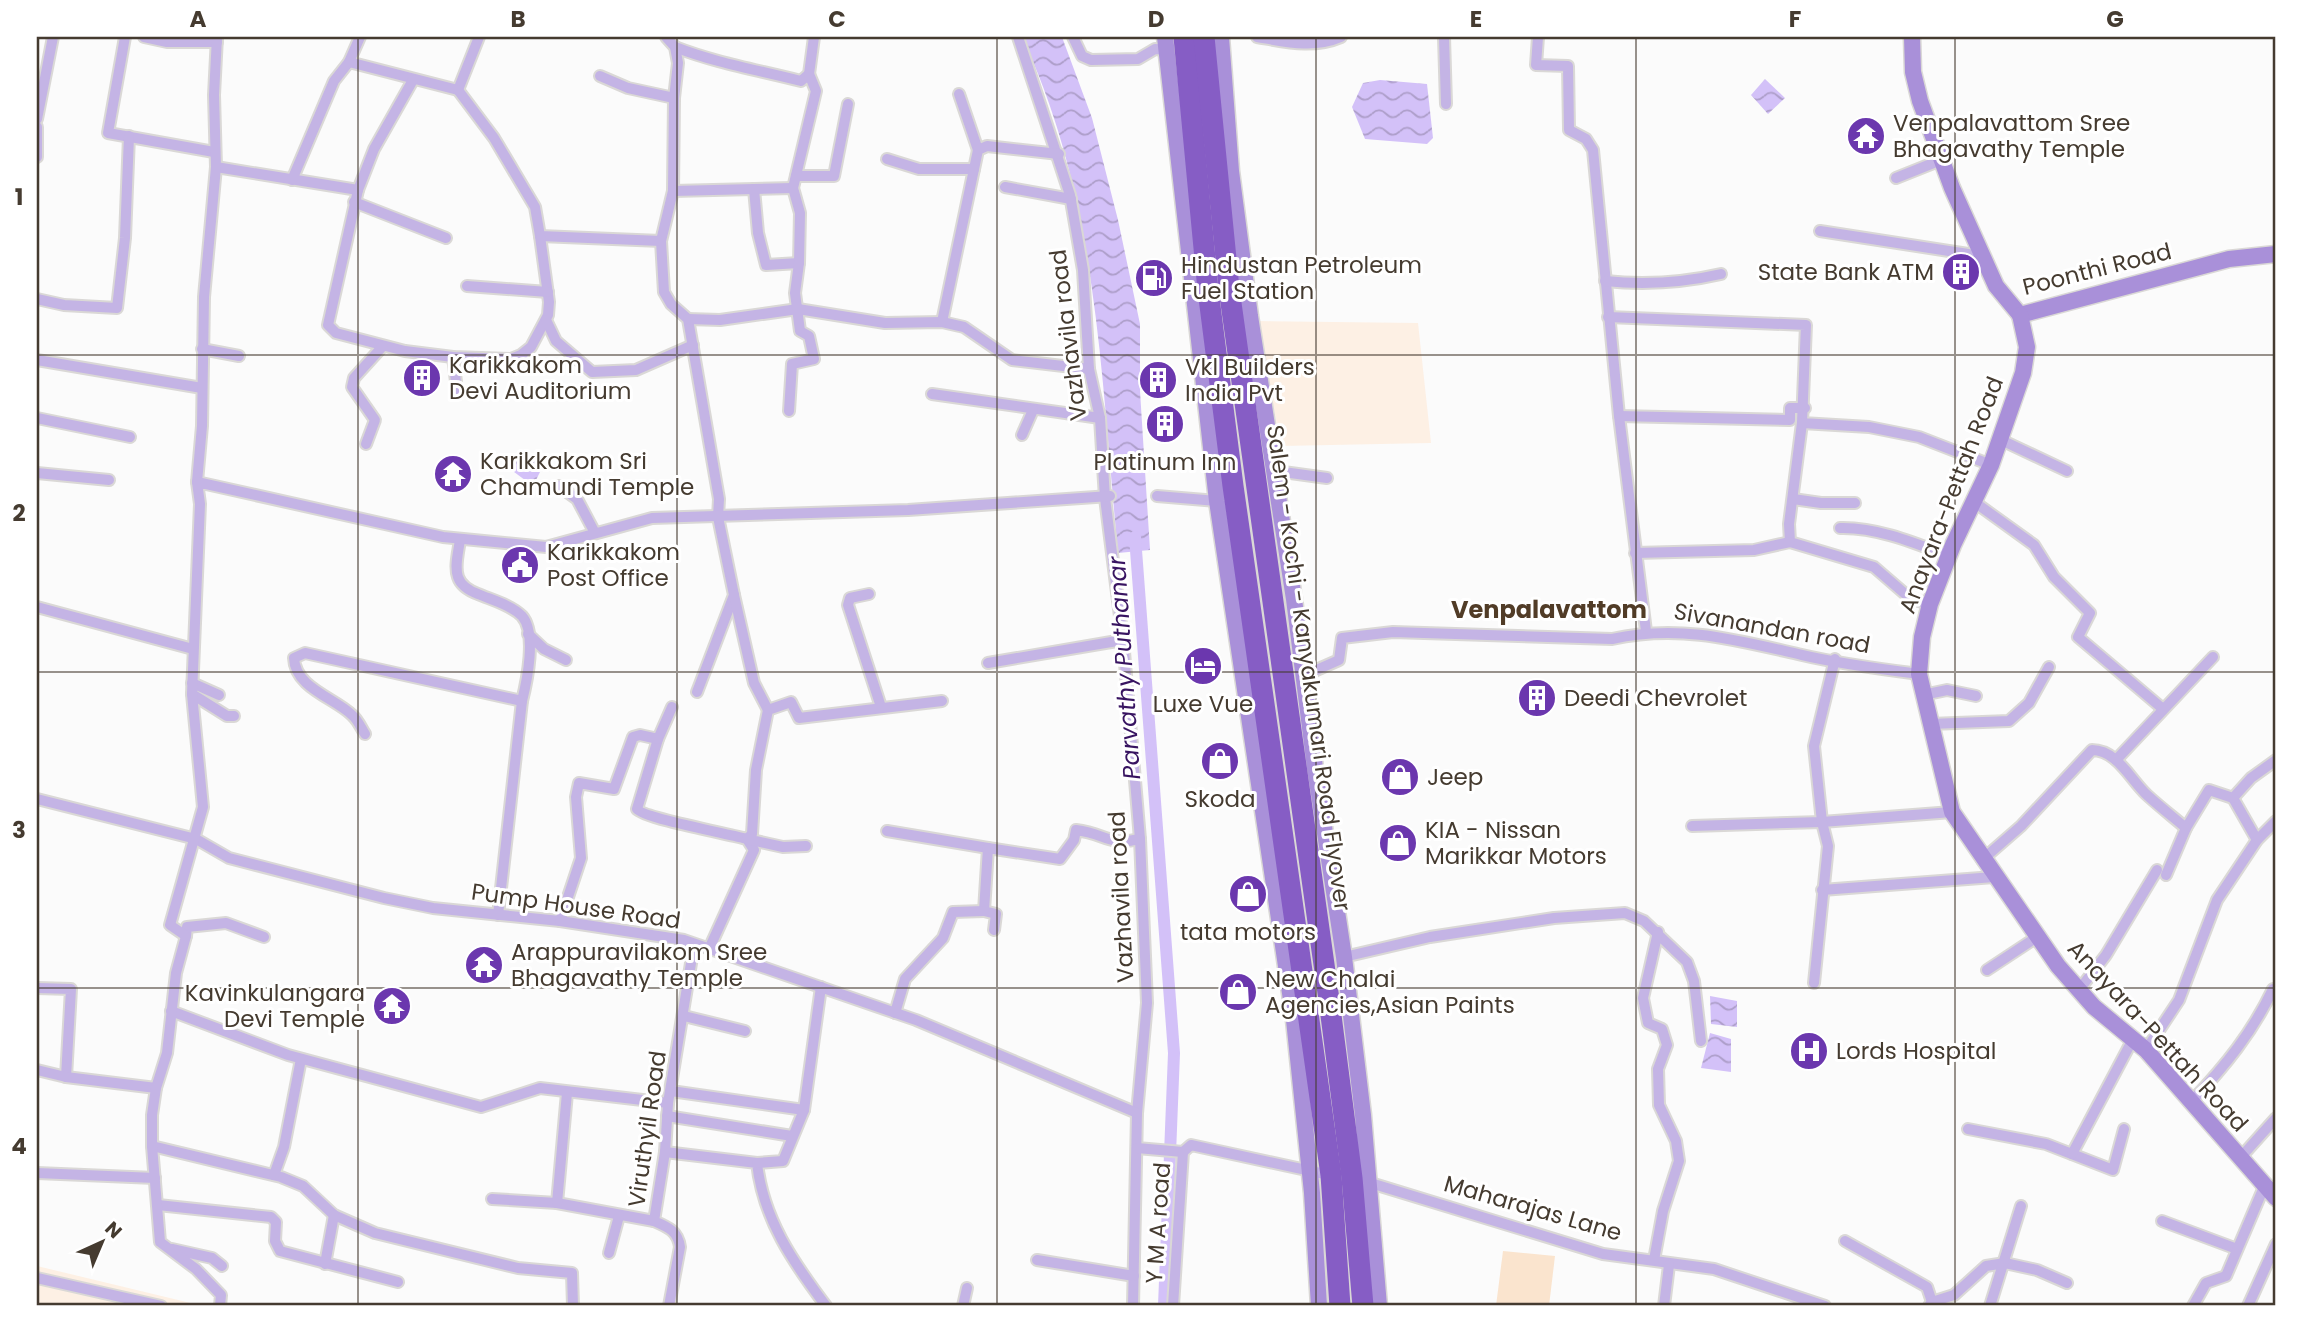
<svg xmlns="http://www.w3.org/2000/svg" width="2313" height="1343" font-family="Poppins,sans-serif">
<defs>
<pattern id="water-waves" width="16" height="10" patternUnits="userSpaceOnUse" patternTransform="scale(1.75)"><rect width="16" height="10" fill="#d3c1f8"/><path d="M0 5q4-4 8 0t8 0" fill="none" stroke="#ad9ec9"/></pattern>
</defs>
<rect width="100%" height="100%" fill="#fbfbfb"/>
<g fill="#fdf0e4">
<path d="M1257,321L1418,323L1431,443L1281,446Z"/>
<path d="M37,1266L203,1306H37Z"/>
</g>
<path fill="#fae4ce" d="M1503,1251L1555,1256L1549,1306H1496Z"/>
<g fill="url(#water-waves)">
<path d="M1022,37H1062L1092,118L1118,220L1140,324V391L1150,550L1118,553C1101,379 1098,198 1022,37Z"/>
<path d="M1765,79L1785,98L1768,114L1751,95Z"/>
<path d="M1380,80L1427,84L1433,138L1427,144L1365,139L1352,107L1363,83Z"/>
<path d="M518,452L543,466L533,486L506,466Z"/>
<path d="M1710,996L1737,1001V1027L1711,1024Z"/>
<path d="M1710,1033L1731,1039V1072L1701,1068Z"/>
</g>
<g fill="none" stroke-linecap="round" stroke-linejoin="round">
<path stroke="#d3c1f8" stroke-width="12" d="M1135,537L1174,1053L1164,1306"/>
<defs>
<g id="street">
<path d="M125,37L108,133L214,152"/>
<path d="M144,37L167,42H217"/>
<path d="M360,37L349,62L458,90L479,37"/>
<path d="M666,37L675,47L678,63L674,98L673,191L661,241L664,292L671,304L688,319L719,499L718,517L734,595L697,692"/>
<path d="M1018,37L1070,195L1083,270L1089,369L1100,418L1105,498L1123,640L1140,839L1147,1003L1137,1113L1133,1306"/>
<path d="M1073,37L1082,56L1091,60L1138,59L1155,49L1166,50"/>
<path d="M1257,37C1286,42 1313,49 1341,37"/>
<path d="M1444,37L1446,104"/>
<path d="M1538,37L1536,65L1568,66L1569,130L1586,139L1593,150L1619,416L1646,631"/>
<path d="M675,47C716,63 758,70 801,81L809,74L814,37"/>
<path d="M600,76L628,88L674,98"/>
<path d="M458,90L494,138L535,207L540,236L661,241"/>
<path d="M959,94L978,150"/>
<path d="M37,119L53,37"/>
<path d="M37,127V157"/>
<path d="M887,159L919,169H974"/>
<path d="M216,167L358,190L328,325L336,333L405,351L453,357L511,359L521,355L531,347L548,315L549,302L540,236"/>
<path d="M796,176H834L848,104"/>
<path d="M1896,178L1941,160"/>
<path d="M292,180L334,81L349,62"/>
<path d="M1005,187L1071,199"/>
<path d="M754,189L758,233L766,265L799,263"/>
<path d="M358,190L374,149L413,80"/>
<path d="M673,191L793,188"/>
<path d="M354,202L446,238"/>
<path d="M1820,231L1981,256"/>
<path d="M1605,281C1645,285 1682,283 1721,274"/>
<path d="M467,286L548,292"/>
<path d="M37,299L64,305L117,308L125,238L129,136"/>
<path d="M1608,317L1806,325L1802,423L1869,427L1919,437L1991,465"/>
<path d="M688,319L720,320L798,309L885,323L942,322L964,327L1012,360L1089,369"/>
<path d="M546,320L556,341L592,372L636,370L693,345"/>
<path d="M942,322L978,150L987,146L1059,154"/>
<path d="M202,349L239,356"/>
<path d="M453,357L457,390"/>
<path d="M37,360L202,388"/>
<path d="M932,394L1100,418"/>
<path d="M789,411L792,364L814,359L809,336L800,331L795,293L799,263L800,213L793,188L816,91L809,74"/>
<path d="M1619,416L1790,420V408H1805"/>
<path d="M37,418L130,437"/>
<path d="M1802,423L1789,524L1790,542L1874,567L1911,599L1930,604"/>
<path d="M1022,435L1033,410"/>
<path d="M1999,439L2067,471"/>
<path d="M366,444L375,420L352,387L354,378L383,346"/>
<path d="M1276,471L1327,478"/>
<path d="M37,473L109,480"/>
<path d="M197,482L202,426L204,297L216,167L214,95L217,37"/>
<path d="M559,486L577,499L595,533"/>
<path d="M1157,496L1217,501"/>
<path d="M1793,499L1821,503H1855"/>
<path d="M1973,501L2034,545L2054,577L2090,613L2078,637L2163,709"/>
<path d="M1840,528C1877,527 1915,543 1949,556"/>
<path d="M460,539C459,550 454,566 458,577C461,586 470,591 478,594C492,600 511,605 522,616C537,633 527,681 522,701L498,915"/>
<path d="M1635,553L1754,550L1790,542"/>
<path d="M869,594L850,598L848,605L881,707"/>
<path d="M734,595L754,683L768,710"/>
<path d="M37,607L193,649"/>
<path d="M528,634L544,649L566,660"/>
<path d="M988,663L1123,640"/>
<path d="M1305,675L1339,660L1342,638L1393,632L1612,639C1680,624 1736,640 1802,655C1840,664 1880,669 1919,674"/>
<path d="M192,683L219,695"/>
<path d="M192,694L227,716H234"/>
<path d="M1923,695L1947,690L1976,696"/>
<path d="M672,707L658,739L637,809C643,818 729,834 747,839L754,850L709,949"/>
<path d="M1930,724L2009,721L2029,703L2049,667"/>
<path d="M365,734C361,728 358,720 352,715C335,698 295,688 294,658L305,653L522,701"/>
<path d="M2116,760L2213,657"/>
<path d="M2233,798L2257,840"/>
<path d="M37,799L196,839L229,858L384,898L433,908L560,921L684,940L916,1020L1137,1113"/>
<path d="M1692,826L1822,822L1952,812"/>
<path d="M887,831L988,848"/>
<path d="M806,846L783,847L747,839L752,834L756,770L768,710L791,702L799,718L942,701"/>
<path d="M1982,860L2021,826L2092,750C2117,750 2130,779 2147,795C2159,806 2173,817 2186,828L2209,790L2233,798L2251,778L2276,760"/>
<path d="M2166,875L2186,828"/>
<path d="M1822,890L1994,877"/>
<path d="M560,921L581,858L576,797L579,783L614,789L633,737L640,735L658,739"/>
<path d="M994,930L996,914L984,911L988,848L1060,859L1074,840L1076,830C1107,834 1107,846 1140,839"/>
<path d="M186,936L187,927L226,923L264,937"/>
<path d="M1344,957L1430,937L1554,918L1625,913L1644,921L1687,962L1694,981L1701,1041"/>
<path d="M1987,970L2037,937"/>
<path d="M1814,983L1828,846L1822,822L1814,746L1835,659"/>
<path d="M37,988L71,989L66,1077"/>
<path d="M2079,990L2106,955L2157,870"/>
<path d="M171,1011L288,1055L481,1107L540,1088L668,1103"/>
<path d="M895,1013L905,979L943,938L953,912L984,911"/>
<path d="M684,1016L745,1031"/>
<path d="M2146,1050L2179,1000L2217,900L2257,840L2276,821"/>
<path d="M37,1070L66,1077L156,1088"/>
<path d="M671,1091L804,1110"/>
<path d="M2192,1101C2225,1066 2252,1033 2273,989"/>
<path d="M667,1116L792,1136"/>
<path d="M1968,1129L2046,1144L2113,1170L2124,1129"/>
<path d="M152,1146L281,1177L303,1186L334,1215L375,1233L518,1268L572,1273L573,1306"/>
<path d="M1137,1148L1183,1152"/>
<path d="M665,1152L757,1163C763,1219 793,1262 826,1306"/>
<path d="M2072,1154L2133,1039"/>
<path d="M2241,1157L2276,1118"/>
<path d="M757,1163L783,1161L804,1110L821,987"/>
<path d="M37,1173L155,1178"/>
<path d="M274,1175L284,1147L301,1059"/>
<path d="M1364,1181L1603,1254L1714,1269L1825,1306"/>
<path d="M492,1199L557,1203L654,1221"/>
<path d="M557,1203L567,1093"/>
<path d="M158,1205L271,1217L276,1222L275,1241L280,1251L398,1282"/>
<path d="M2162,1221L2237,1249"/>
<path d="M1845,1241L1927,1287L1932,1302"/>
<path d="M172,1249L212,1258L222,1266"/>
<path d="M609,1253L619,1216"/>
<path d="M1037,1260L1134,1276"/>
<path d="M1654,1260L1663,1211L1679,1161L1676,1141L1659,1105L1658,1069L1667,1045L1662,1029L1648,1023L1643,998L1658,932"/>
<path d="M325,1264L334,1215"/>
<path d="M37,1278L161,1306"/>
<path d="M220,1306L221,1295L196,1269L160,1242L152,1146V1115L156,1088L167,1053L176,973L186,936L170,925L203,807L192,694L200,504L197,482L443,537L546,547L652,518L908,510L1110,496"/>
<path d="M669,1306L680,1247C678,1231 668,1227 654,1221L665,1152L668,1103L694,945"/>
<path d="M963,1306L967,1288"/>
<path d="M1173,1306L1183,1152L1191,1145L1334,1176"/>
<path d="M1664,1306L1669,1265"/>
<path d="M1929,1306L1932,1302L1954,1295L1986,1266L2005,1263L2037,1270L2067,1283"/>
<path d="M1990,1306L2021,1206"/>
<path d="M2193,1306L2206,1283L2226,1276L2264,1187"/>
<path d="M2248,1306L2276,1244"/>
</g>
<g id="secondary">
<path d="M1165,37L1217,501L1294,1020L1312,1193L1319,1306"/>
<path d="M1221,37L1231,171L1250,316L1294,599L1315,768L1344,957L1363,1115L1379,1306"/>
<path d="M1912,37L1913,72L1920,101L1952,188L1996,286L2020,315L2229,259L2276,254"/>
<path d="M2020,315L2027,347L2023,373L1991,465L1953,545L1930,604L1922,637L1919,674L1952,812L2058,966L2094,1007L2146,1050L2276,1198"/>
</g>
<g id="highway">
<path d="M1184,37L1208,290L1233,486L1331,1175L1340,1306"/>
<path d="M1204,37L1229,289L1329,1000L1352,1178L1363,1306"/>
</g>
</defs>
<use href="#street" stroke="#dad8d6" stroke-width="14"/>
<use href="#secondary" stroke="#dad8d6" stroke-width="19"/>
<use href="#highway" stroke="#dad8d6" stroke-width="24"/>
<use href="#street" stroke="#c4b4e5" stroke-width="10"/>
<use href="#secondary" stroke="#a990d9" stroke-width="16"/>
<use href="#highway" stroke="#865dc5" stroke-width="21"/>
</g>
<path fill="none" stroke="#453b30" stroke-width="2" stroke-opacity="0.55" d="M358,37V1306M677,37V1306M997,37V1306M1316,37V1306M1636,37V1306M1955,37V1306M37,355H2276M37,672H2276M37,988H2276"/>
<defs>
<symbol id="temple-disc" viewBox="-11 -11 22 22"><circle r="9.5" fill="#6b37ae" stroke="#fff"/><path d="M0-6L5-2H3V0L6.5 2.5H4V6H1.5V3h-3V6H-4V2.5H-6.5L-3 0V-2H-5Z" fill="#fff"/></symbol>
<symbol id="building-disc" viewBox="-11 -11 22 22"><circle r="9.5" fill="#6b37ae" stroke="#fff"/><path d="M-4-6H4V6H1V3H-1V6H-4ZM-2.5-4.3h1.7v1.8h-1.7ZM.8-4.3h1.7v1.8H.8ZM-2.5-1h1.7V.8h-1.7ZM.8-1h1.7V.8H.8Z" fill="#fff"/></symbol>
<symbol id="fuel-disc" viewBox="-11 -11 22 22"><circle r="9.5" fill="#6b37ae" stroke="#fff"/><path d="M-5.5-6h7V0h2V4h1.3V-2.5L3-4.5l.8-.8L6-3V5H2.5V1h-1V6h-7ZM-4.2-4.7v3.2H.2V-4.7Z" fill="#fff"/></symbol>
<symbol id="civic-disc" viewBox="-11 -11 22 22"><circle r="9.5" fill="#6b37ae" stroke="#fff"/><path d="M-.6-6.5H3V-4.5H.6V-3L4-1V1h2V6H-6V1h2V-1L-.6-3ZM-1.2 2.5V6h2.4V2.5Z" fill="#fff"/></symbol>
<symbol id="hotel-disc" viewBox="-11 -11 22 22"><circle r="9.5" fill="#6b37ae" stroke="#fff"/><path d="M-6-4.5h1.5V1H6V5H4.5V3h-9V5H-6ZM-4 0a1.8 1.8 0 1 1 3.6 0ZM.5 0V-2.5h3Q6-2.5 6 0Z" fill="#fff"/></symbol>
<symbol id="shop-disc" viewBox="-11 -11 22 22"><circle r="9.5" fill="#6b37ae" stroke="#fff"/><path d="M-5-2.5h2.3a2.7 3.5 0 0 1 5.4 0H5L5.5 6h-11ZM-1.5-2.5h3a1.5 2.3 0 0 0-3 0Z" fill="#fff"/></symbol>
<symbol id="hospital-disc" viewBox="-11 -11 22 22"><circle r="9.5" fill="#6b37ae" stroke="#fff"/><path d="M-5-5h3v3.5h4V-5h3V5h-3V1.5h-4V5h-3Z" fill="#fff"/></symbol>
</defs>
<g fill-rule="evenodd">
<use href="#temple-disc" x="1844" y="114" width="44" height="44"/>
<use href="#building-disc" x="1939" y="250" width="44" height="44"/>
<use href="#fuel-disc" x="1132" y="256" width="44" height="44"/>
<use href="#building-disc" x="400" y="356" width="44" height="44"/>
<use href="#building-disc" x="1136" y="358" width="44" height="44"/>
<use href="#building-disc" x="1143" y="402" width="44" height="44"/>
<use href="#temple-disc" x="431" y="452" width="44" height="44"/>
<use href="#civic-disc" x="498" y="543" width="44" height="44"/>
<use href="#hotel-disc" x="1181" y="644" width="44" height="44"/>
<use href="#building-disc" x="1515" y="676" width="44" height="44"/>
<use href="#shop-disc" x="1198" y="739" width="44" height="44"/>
<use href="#shop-disc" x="1378" y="755" width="44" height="44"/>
<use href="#shop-disc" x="1376" y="821" width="44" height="44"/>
<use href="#shop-disc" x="1226" y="872" width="44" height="44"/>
<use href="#temple-disc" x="462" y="943" width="44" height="44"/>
<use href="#shop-disc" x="1216" y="970" width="44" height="44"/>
<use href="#temple-disc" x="370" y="984" width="44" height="44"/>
<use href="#hospital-disc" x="1787" y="1029" width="44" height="44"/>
</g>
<g text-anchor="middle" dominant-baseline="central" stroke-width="6" stroke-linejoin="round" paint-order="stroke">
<g font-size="23" fill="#453b30" stroke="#fff" text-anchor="start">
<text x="1893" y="123">Venpalavattom Sree<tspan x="1893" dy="26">Bhagavathy Temple</tspan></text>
<text x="1181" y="265">Hindustan Petroleum<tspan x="1181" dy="26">Fuel Station</tspan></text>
<text x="1934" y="272" text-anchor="end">State Bank ATM</text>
<text x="449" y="365">Karikkakom<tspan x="449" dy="26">Devi Auditorium</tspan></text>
<text x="1185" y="367">Vkl Builders<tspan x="1185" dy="26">India Pvt</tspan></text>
<text x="480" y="461">Karikkakom Sri<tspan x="480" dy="26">Chamundi Temple</tspan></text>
<text x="1165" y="462" text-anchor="middle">Platinum Inn</text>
<text x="547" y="552">Karikkakom<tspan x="547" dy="26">Post Office</tspan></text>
<text x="1564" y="698">Deedi Chevrolet</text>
<text x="1203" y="704" text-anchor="middle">Luxe Vue</text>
<text x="1427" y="777">Jeep</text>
<text x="1220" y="799" text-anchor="middle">Skoda</text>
<text x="1425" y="830">KIA - Nissan<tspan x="1425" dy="26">Marikkar Motors</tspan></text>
<text x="1248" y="932" text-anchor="middle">tata motors</text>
<text x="511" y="952">Arappuravilakom Sree<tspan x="511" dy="26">Bhagavathy Temple</tspan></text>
<text x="1265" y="979">New Chalai<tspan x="1265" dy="26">Agencies,Asian Paints</tspan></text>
<text x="365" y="993" text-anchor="end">Kavinkulangara<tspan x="365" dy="26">Devi Temple</tspan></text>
<text x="1836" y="1051">Lords Hospital</text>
</g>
<g font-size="23" fill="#453b30" stroke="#fff">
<text transform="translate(2097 269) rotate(-14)">Poonthi Road</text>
<text transform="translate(1068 335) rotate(-97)">Vazhavila road</text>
<text transform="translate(1951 495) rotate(-69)">Anayara-Pettah Road</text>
<text transform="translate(1772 628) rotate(10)">Sivanandan road</text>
<text transform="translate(1309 668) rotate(82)">Salem - Kochi - Kanyakumari Road Flyover</text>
<text transform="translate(1121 897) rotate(-93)">Vazhavila road</text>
<text transform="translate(576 906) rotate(8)">Pump House Road</text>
<text transform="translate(2158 1036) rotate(47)">Anayara-Pettah Road</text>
<text transform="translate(647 1129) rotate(-82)">Viruthyil Road</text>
<text transform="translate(1533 1208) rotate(16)">Maharajas Lane</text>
<text transform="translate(1158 1223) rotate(-86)">Y M A road</text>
</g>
<g font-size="24" font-weight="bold" fill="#513c27" stroke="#fff">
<text x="1549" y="609">Venpalavattom</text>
</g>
<g font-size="24" font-style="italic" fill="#381461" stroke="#fff">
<text transform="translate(1124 668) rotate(-94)">Parvathy Puthanar</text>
</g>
</g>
<rect width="2313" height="1343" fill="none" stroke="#ffffff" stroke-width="77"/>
<g transform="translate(102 1242) rotate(44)" stroke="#ffffff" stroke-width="5" paint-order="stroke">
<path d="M0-5L12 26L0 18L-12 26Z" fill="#453b30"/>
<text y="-10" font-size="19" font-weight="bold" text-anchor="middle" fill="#453b30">N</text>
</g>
<rect x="38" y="38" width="2236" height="1266" fill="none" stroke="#453b30" stroke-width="2.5"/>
<g font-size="23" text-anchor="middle" font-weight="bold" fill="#453b30">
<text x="198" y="27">A</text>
<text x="518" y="27">B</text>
<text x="837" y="27">C</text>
<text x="1156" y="27">D</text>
<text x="1476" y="27">E</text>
<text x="1795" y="27">F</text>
<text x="2115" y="27">G</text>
<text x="19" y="205">1</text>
<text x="19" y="521">2</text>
<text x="19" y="838">3</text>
<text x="19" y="1154">4</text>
</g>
</svg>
